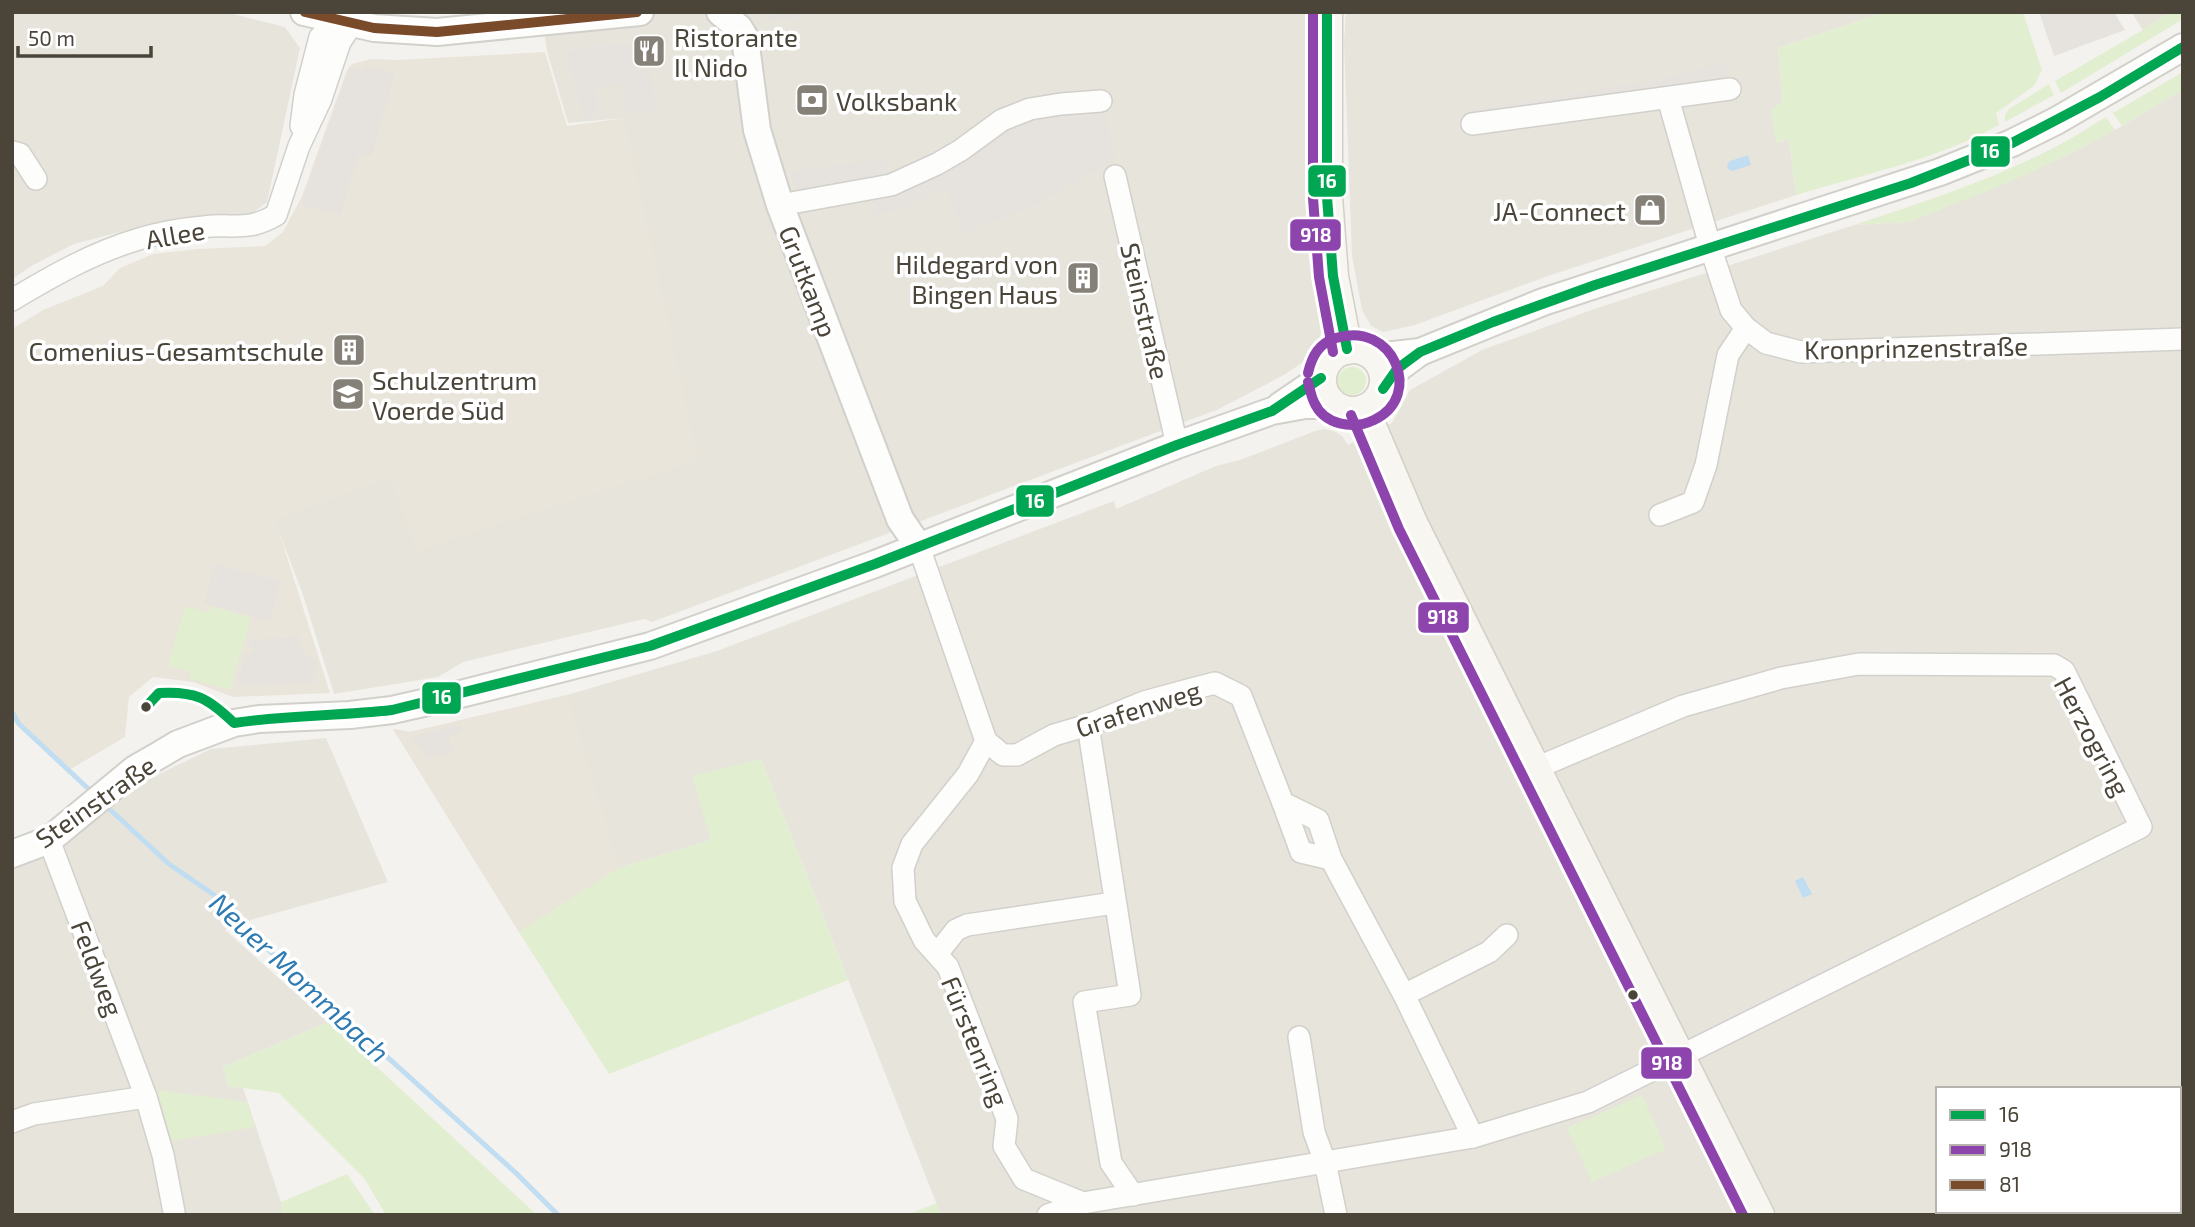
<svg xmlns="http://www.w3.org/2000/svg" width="2195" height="1227" font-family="'Exo 2',sans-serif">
<rect width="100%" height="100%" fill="#f4f2ee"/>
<g fill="#e7e4dc" fill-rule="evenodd">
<path d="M12,12H225L285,27L300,48L267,202L250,215L166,220L74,244L33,265L12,279Z"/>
<path d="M541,12H1311L1306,74L1305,171L1307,246L1321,332L1319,346L1309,358L1284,375L1219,409L652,622L644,619L463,662L438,677L334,694L302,592L274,519L391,476L417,551L624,118L568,123L547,51Z"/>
<path d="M1346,12H1885L1778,48L1782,101L1779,105L1771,109L1777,143L1789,139L1796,195L1548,276L1415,325L1383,332L1371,326L1362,310L1352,256L1344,42Z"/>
<path d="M2131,12H2170L2143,30Z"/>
<path d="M2183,89V1215H941L761,759L711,840L619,868L519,932L393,729L410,732L567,695L717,651L1114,501L1116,509L1216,466L1240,460L1315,431L1324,429L1334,431L1342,436L1348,445L1392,423L1410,390L1482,350L1597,308L1854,225L1909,222L2066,156L2122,126ZM1938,1089H2179V1211H1938Z"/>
<path d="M326,738L388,882L254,919L225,930L328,1022L223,1067L228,1086L243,1088L281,1202V1215H12V864L132,787L211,749Z"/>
</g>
<g fill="#eae5da">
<path d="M545,52L567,126L624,118L698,460L416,551L391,476L275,519L330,693L233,697L193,682L153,677L129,697L125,737L69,770L19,724L12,712V329L43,310L103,286L120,268L153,254L197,249L265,246L283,232L302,196L347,70L352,64L371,59L397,60Z"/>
<path d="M567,695L619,868L519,932L393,729L410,732Z"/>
</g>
<g fill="#e1eecf">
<path d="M1885,12H2023L2042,70L2034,86L1996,113L1999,125C1937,160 1864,174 1796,195L1789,139L1776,143L1771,109L1779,105L1782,101L1778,48Z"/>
<path d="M2170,12H2183V19L2061,93L2055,81L2143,30Z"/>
<path d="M2183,72V89L2122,126L2113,113Z"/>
<path d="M2049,84L2054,95L2005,122V115L2009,109Z"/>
<path d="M2106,117L2115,130L2066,156L2000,186L1909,222L1854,225C1921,203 1992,180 2055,147C2073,138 2089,127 2106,117Z"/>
<circle cx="1352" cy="381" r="14"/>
<path d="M185,606L208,613L211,606L251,618L230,690L189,678L191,672L168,666Z"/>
<path d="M761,759L848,980L609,1074L519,932L619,868L711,840L692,776Z"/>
<path d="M328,1022L537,1215H386L364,1178L279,1093L228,1086L223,1067Z"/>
<path d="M157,1090L247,1102L255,1127L172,1141Z"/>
<path d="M1642,1095L1666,1149L1592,1182L1567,1128Z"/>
<path d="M347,1174L375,1215H281V1202Z"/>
<path d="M937,1203L941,1215H907Z"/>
</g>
<g fill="#e6e3df">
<path d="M768,12H806L807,17L769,21Z"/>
<path d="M2039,12H2114L2125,30L2054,56Z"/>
<path d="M632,44L634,71L651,70L655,110L625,114L622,85L595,87L598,117L584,119L566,53L584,47Z"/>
<path d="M1726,62L1730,89L1472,124L1470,111L1653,80Z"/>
<path d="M364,65L395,73L372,155H358L341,214L301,206L349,67L362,71Z"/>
<path d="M1101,101L1115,159L1038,204L964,233L946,188L897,211L875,214L870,189L798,202L791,172L886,158L890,184L1002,120Z"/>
<path d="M215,564L281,581L270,621L204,603Z"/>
<path d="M299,637L303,651L317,663L311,683L236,686L245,654L254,653L248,640Z"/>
<path d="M459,724L462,732L449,736L453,752L428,759L411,737Z"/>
</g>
<g fill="#c0ddf1">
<path d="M1748,155L1751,165L1732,171L1728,169L1727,165L1730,161Z"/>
<path d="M1803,877L1812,894L1803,898L1795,881Z"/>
</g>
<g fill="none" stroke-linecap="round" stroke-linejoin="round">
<g stroke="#c0ddf1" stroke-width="5">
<path d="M12,712L19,724L94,794"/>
<path d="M103,803L169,864L233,908L254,937L516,1173L558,1215"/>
</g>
<defs>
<g id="minor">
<path d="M1668,98L1710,246L1731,310L1746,328L1766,343L1801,352L2183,339"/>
<path d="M1472,124L1730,89"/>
<path d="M301,126L305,95L320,37L350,14"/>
<path d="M12,152L20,154L36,179"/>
<path d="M1115,176L1177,445"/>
<path d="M780,205L891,185L937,164L961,150L1002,120L1030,109L1061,104L1101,101"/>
<path d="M12,300C52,276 94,252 139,239C159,233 182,229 203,227C234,223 247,232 276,215L299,146L321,99L340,42L352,24L356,12"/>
<path d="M1660,515L1693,502L1706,465L1728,355L1746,328"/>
<path d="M919,547L986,741L968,774L912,844L903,868L905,901L924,940L948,967L1007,1119L1004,1146L1024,1179L1083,1203L1048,1215"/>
<path d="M1088,725L1130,995L1084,1002L1111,1163L1133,1195"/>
<path d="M986,741L1003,755H1017L1054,735L1088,725L1144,702L1192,689L1215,683L1241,696L1283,803L1318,820L1331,859L1404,995L1473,1137"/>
<path d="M1283,803L1301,852L1331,859"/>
<path d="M49,840L146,1097L163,1155L174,1212"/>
<path d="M937,954L956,930L967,925L1114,903"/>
<path d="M1404,995L1489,952L1507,935"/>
<path d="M1299,1037L1314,1132L1325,1162L1336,1215"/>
<path d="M12,1122L34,1114L146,1097"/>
<path d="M2179,1193L2183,1199"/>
<path d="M1083,1203L1473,1137L1588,1102L2141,827L2064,671L2054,665L1859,664L1781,678L1683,706L1536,768"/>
<path d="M1968,1211L1969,1215"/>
</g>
<g id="tertiary">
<path d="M304,12L374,28L437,32L640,12"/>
<path d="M720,12L739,28L745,38L757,130L780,205L900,519L919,547"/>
<path d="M1376,357L1420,352L1543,302L1940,172L2012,143L2056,121L2183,47"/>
<path d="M1383,389L1397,369L1420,352"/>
<path d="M1280,406L1321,378"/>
<path d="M12,854L49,840L135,769L156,757L178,744L234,723L259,719L350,715L392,710L445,698L650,646L875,564L1177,445L1272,411L1305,405H1334"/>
</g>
<g id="secondary">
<path d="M1327,12V197L1333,276L1347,349"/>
<circle cx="1353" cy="380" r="32"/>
<path d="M1364,410L1412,523L1759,1215"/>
</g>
</defs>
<use href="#minor" stroke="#d2d0cb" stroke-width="24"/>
<use href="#tertiary" stroke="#d2d0cb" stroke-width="30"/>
<use href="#secondary" stroke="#d3cfc5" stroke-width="33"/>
<use href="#minor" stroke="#fdfdfc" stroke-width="21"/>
<use href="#tertiary" stroke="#fdfdfc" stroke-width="26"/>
<use href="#secondary" stroke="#f7f6f1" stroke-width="30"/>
<defs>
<g id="bus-1">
<path d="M1327,12V197L1333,276L1347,349"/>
<path d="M1383,389L1397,369L1420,352L1493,322L1595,285L1911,183L2012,143L2100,97L2183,47"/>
<path d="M146,707L159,693C196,691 208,698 234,723C286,715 339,716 392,710L650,646L875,564L1177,445L1272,411L1321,378"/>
</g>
<g id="bus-2">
<path d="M1313,12V198L1319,277L1333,352"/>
<path d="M1308,382C1310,389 1311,396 1314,402C1324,425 1353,430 1374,420C1425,396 1393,320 1336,338C1319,343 1312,356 1308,373"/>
<path d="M1351,415L1399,529L1743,1215"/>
</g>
<path id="bus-3" d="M305,12L374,28L437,32L637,12"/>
</defs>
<use href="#bus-1" stroke="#fff" stroke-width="16"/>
<use href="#bus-2" stroke="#fff" stroke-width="16"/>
<use href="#bus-3" stroke="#fff" stroke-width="16"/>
<use href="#bus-1" stroke="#00a651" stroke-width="10"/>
<use href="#bus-2" stroke="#8e44ad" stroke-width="10"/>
<use href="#bus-3" stroke="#7a4b2a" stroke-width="10"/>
</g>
<defs>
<symbol id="restaurant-square" viewBox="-11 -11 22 22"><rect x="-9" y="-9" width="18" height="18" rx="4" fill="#868178" stroke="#fff"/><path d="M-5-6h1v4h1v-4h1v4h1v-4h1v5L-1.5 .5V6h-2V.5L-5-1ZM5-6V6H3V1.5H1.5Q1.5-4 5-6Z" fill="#fff"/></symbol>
<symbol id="bank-square" viewBox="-11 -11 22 22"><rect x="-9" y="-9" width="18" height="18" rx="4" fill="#868178" stroke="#fff"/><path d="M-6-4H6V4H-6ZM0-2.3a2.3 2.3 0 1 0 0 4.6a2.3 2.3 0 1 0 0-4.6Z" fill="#fff"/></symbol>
<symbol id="shop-square" viewBox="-11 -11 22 22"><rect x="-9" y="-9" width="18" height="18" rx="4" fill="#868178" stroke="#fff"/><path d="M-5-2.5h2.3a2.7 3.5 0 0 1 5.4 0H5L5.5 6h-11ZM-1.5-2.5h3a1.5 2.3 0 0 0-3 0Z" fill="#fff"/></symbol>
<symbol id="building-square" viewBox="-11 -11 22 22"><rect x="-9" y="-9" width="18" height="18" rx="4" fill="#868178" stroke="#fff"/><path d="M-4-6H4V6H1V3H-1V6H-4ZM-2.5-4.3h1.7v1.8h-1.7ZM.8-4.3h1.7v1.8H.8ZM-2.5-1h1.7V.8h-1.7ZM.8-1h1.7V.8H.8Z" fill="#fff"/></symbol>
<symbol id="school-square" viewBox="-11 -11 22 22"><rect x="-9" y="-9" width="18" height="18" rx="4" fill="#868178" stroke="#fff"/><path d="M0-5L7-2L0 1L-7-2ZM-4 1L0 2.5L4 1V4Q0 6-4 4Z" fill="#fff"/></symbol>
</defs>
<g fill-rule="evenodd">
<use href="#restaurant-square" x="630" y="32" width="38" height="38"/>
<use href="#bank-square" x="793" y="81" width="38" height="38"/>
<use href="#shop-square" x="1631" y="191" width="38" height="38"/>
<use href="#building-square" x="1064" y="259" width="38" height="38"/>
<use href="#building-square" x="330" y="331" width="38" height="38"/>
<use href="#school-square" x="329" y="375" width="38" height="38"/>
</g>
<g fill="#4b4439" stroke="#fff" stroke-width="2.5">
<circle cx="146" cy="707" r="6"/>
<circle cx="1633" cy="995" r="6"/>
</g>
<g text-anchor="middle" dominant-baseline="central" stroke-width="7" stroke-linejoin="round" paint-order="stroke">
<g font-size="26" fill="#4b4439" stroke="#fff" text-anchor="start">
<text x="674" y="36">Ristorante<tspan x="674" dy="30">Il Nido</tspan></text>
<text x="836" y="100">Volksbank</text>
<text x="1626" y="210" text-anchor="end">JA-Connect</text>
<text x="1058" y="263" text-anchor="end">Hildegard von<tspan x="1058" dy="30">Bingen Haus</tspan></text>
<text x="324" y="350" text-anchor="end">Comenius-Gesamtschule</text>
<text x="372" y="379">Schulzentrum<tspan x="372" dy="30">Voerde Süd</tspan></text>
</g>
<g font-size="26" fill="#4b4439" stroke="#fff">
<text transform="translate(175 234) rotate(-10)">Allee</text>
<text transform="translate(809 281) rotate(69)">Grutkamp</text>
<text transform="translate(1146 311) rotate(77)">Steinstraße</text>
<text transform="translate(1916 347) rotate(-1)">Kronprinzenstraße</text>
<text transform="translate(1138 708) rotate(-18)">Grafenweg</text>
<text transform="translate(2093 736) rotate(62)">Herzogring</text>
<text transform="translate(95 801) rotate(-35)">Steinstraße</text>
<text transform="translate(98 968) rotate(69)">Feldweg</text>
<text transform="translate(976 1041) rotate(68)">Fürstenring</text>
</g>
<g font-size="28" font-style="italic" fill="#2e7ab2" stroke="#fff">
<text transform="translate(300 977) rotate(43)">Neuer Mommbach</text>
</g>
</g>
<g stroke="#fff" stroke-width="2.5">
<rect x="1970" y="135" width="41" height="33" rx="7" fill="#00a651"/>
<rect x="1307" y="164" width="40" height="34" rx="7" fill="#00a651"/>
<rect x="1289" y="218" width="53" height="34" rx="7" fill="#8e44ad"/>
<rect x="1015" y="484" width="40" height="34" rx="7" fill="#00a651"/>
<rect x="1417" y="601" width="53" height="33" rx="7" fill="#8e44ad"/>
<rect x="421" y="681" width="41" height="34" rx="7" fill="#00a651"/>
<rect x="1640" y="1046" width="53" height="34" rx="7" fill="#8e44ad"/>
</g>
<g font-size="19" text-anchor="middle" font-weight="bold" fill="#fff">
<text x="1990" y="158">16</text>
<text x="1327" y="188">16</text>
<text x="1316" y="242">918</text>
<text x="1035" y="508">16</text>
<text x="1443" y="624">918</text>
<text x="442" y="704">16</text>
<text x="1667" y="1070">918</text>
</g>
<rect width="2195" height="1227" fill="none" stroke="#4b4439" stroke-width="28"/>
<rect x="1936" y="1087" width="245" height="126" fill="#ffffff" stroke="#b7b4b0" stroke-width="2"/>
<rect x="1950" y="1110" width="35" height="10" fill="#00a651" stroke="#b7b4b0" stroke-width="2"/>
<text x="1999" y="1122" font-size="21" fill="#4b4439">16</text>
<rect x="1950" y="1145" width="35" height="10" fill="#8e44ad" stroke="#b7b4b0" stroke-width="2"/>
<text x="1999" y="1157" font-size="21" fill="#4b4439">918</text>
<rect x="1950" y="1180" width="35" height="10" fill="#7a4b2a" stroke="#b7b4b0" stroke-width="2"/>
<text x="1999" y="1192" font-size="21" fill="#4b4439">81</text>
<path d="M18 46v10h133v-10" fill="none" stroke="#4b4439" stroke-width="3.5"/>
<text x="28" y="46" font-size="21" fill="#4b4439" stroke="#ffffff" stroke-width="5" paint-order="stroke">50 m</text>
</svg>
